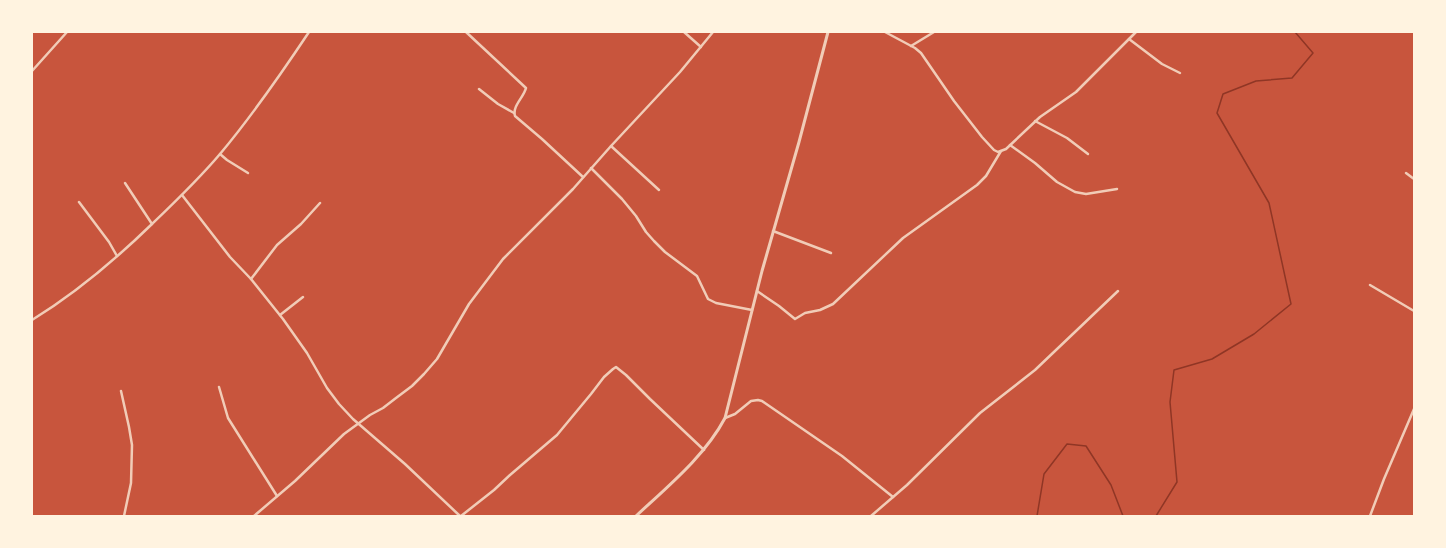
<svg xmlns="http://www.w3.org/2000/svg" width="1446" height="548" font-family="Commissioner,sans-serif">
<rect width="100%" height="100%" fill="#c8553d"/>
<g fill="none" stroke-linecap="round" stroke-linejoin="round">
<g stroke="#8f3625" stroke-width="1.5">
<path d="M1037,516L1044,474L1067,444L1086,446L1111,485L1123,516"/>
<path d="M1156,516L1177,482L1170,402L1174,370L1212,359L1254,334L1291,304L1269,203L1217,113L1223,94L1256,81L1292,78L1313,53L1295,32"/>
</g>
<g stroke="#f1ccb7" stroke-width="2.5">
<path d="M466,32L526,88C524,97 512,106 515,116L542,139L583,177"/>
<path d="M684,32L701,47"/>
<path d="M885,32L915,48L921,53L954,101L982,137L994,150L998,152L1006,149L1040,117L1076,92L1136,32"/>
<path d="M1129,39L1162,64L1180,73"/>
<path d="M911,46L934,32"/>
<path d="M32,71L67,32"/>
<path d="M479,89L498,104L514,113"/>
<path d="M1035,121L1067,138L1088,154"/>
<path d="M1010,145L1035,163L1057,182L1075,192L1086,194L1117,189"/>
<path d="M611,146L659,190"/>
<path d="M220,154L227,160L248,173"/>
<path d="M591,168L622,199L636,216L646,232L654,241L665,252L697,276L708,299L716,303L752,310"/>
<path d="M1406,173L1414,179"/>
<path d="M125,183L152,224"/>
<path d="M182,195L230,257L251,279L283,319L307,353L327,388L339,404L353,419L405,464L460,516"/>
<path d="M79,202L109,242L117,256"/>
<path d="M773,231L831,253"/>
<path d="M251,279L277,245L301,224L320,203"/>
<path d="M1370,285L1414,311"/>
<path d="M757,291L779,306L795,319L805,313L820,310L833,304L903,238L977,185L986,176L1001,151"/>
<path d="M280,315L303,297"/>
<path d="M32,320C76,293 115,260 152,224C176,201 199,179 220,154C252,116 281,74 309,32"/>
<path d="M219,387L228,418L277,496"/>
<path d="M121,391L129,427L132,445L131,483L124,516"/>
<path d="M725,418L735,414L751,401L758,400L762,401L842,456L893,497"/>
<path d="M254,516L295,481L344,434L370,415L383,408L396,398L412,386L424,374L437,359L469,304L503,259L573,189L611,146L680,72L713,32"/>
<path d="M461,516L494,490L510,475L557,435L591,394L604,377L613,369L616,367L626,375L650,399L704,450"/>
<path d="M871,516L907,485L980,413L1035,370L1118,291"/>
<path d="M1370,516L1384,479L1414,409"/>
</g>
<path stroke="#f1ccb7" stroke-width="3" d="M636,516C667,487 705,456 725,418L762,271L799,142L828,32"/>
</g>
<rect width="1446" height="548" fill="none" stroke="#fff3e0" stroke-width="66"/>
</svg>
